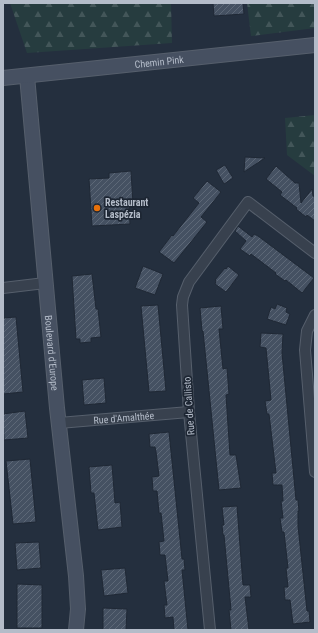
<svg xmlns="http://www.w3.org/2000/svg" width="318" height="633" font-family="'Roboto Condensed',sans-serif">
<defs>
<pattern id="forest-firs" width="22" height="20" patternUnits="userSpaceOnUse"><rect width="22" height="20" fill="#263c3f"/><path d="M5 1l3.5 6h-7zM16 11l3.5 6h-7z" fill="#435659"/></pattern>
<pattern id="building-hatch" width="6" height="6" patternUnits="userSpaceOnUse"><rect width="6" height="6" fill="#455162"/><path d="M-1 1l2-2M0 6l6-6M5 7l2-2" fill="none" stroke="#5d6877"/></pattern>
</defs>
<rect width="100%" height="100%" fill="#242f3e"/>
<g fill="url(#forest-firs)">
<path d="M10,3H171L172,43L27,53Z"/>
<path d="M247,3H315V28L251,36Z"/>
<path d="M315,115V176L287,155L285,118Z"/>
</g>
<g fill="url(#building-hatch)" stroke="#1f2835">
<path d="M213,3H243L244,14L214,16Z"/>
<path d="M245,157L265,158L244,172Z"/>
<path d="M225,165L233,178L224,184L216,170Z"/>
<path d="M276,166L295,183H299L301,203L312,189L313,196L315,197V221L307,215L306,217L296,209L297,208L280,195L282,192L266,179Z"/>
<path d="M131,171L133,204H129L130,224L92,226L89,179L109,178V173Z"/>
<path d="M207,181L221,192L201,217L207,222L174,263L159,252L172,235L173,236L199,203L193,198Z"/>
<path d="M238,226L252,237L254,234L258,236L314,278L302,293L286,280L285,281L275,274L276,273L251,254L250,256L240,249L246,241L235,231Z"/>
<path d="M143,266L163,274L155,295L135,288Z"/>
<path d="M228,266L239,275L226,292L215,284L216,281L215,280L225,268L226,269Z"/>
<path d="M92,274L96,309H98L101,337L91,338V342L80,343V339H76L72,276Z"/>
<path d="M277,304L287,308L286,312L290,314L286,325L267,319L271,307L275,309Z"/>
<path d="M158,305L166,391L149,392L141,306Z"/>
<path d="M221,306L223,329H219L223,369L227,368L229,394L226,395L230,455H236L241,488L219,490L203,331H202L200,308Z"/>
<path d="M16,317L23,392L3,394V318Z"/>
<path d="M261,333L283,334L282,353L296,500H298L299,511H298V526L307,611H309L310,622L293,624L290,600H285L284,587H288L286,568H288L284,532H282L280,518H283L281,501H283L282,485H273L272,473H276L269,414H267L265,401L271,400L266,348L260,347Z"/>
<path d="M104,378L106,403L84,405L82,380Z"/>
<path d="M25,411L28,438L4,440L3,414Z"/>
<path d="M169,432L180,539L182,559H184L185,570H182L188,630H174L173,617L165,618L164,605H167L164,581H168L165,555H160L159,542L164,541L161,513H159L157,491H153L152,477L159,476L156,452L155,447H150L149,434Z"/>
<path d="M30,459L36,522L13,524L6,461Z"/>
<path d="M112,465L115,503L120,502L122,527L98,530L94,493H91L89,467Z"/>
<path d="M237,506L243,585H250L251,597H245L249,630H231L229,610H231L224,535H223L222,525H224L222,507Z"/>
<path d="M39,542L41,568L17,570L15,543Z"/>
<path d="M125,568L128,593L104,596L101,570Z"/>
<path d="M17,584L42,585V628H17Z"/>
<path d="M103,608L127,609L126,630H103Z"/>
</g>
<g fill="none" stroke-linecap="round" stroke-linejoin="round">
<defs>
<g id="street">
<path d="M3,288L45,283"/>
<path d="M315,315L307,331L305,350L315,472"/>
<path id="s1" d="M59,423L189,412"/>
<path d="M210,630L189,412L182,305L183,297L189,282L248,202L315,253"/>
</g>
<g id="secondary">
<path id="s2" d="M27,76L57,408L76,576L78,609L76,630"/>
<path id="s3" d="M3,78L315,45"/>
</g>
</defs>
<use href="#street" stroke="#565f6c" stroke-width="12"/>
<use href="#secondary" stroke="#565f6c" stroke-width="16"/>
<use href="#street" stroke="#38414e" stroke-width="10"/>
<use href="#secondary" stroke="#465061" stroke-width="14"/>
</g>
<circle fill="#e8710a" stroke="#1d2633" stroke-width="1.5" cx="97" cy="208" r="4"/>
<g text-anchor="middle" dominant-baseline="central" stroke-width="3.5" stroke-linejoin="round" paint-order="stroke">
<g font-size="10" fill="#b4bcc9" stroke="#1d2633">
<text stroke="none"><textPath href="#s3" startOffset="157">Chemin Pink</textPath></text>
<text stroke="none"><textPath href="#s2" startOffset="278">Boulevard d'Europe</textPath></text>
<text transform="translate(189 406) rotate(-94)">Rue de Callisto</text>
<text stroke="none"><textPath href="#s1" startOffset="65">Rue d'Amalthée</textPath></text>
</g>
<g font-size="10" font-weight="bold" fill="#b4bcc9" stroke="#1d2633" text-anchor="start">
<text x="105" y="202">Restaurant<tspan x="105" dy="12">Laspézia</tspan></text>
</g>
</g>
<rect width="318" height="633" fill="none" stroke="#b4bcc9" stroke-width="8"/>
</svg>
